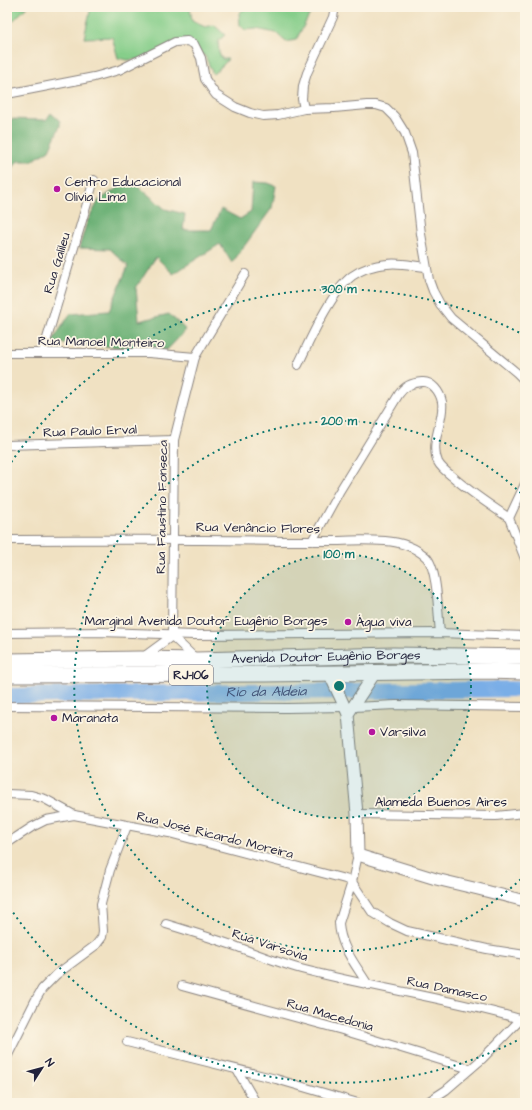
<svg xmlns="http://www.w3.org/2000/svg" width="532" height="1110" font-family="'Architects Daughter',sans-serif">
<rect width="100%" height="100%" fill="#fcf5e5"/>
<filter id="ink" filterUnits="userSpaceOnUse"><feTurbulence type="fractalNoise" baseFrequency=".025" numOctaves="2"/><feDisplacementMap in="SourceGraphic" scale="8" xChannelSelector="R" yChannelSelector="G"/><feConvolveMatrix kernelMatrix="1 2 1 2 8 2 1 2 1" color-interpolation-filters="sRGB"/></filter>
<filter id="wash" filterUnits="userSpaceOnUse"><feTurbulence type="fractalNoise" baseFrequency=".012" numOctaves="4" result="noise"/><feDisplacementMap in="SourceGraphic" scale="16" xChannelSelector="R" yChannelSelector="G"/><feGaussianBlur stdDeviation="0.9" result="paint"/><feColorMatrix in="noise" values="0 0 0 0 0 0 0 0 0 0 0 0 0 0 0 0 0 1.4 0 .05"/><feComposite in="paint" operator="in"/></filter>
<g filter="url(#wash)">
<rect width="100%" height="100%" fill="#f0e1c2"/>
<g fill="#86ce8a" stroke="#547862">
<path d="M7,7H27L7,27Z"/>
<path d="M91,7H190L192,21L205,27L214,25L225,35L218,41L219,53L222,59H228L224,64L213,74L205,56L182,42L145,59L127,60L118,58L112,37L84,38Z"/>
<path d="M247,7H310V14L296,40L286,42L276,33L256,29L245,30L240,25L239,13Z"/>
</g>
<g fill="#6cb176" stroke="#476a58">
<path d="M51,113L60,121V126L49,150L32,161H18L7,176V119L46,120Z"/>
<path d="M253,182L268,183L276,186L272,208L232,263L220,244L173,274L156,257L136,288L139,321L169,314L186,330L167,350L51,343L70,314L109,311L128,266L110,249L79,248L87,222L99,200L121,186L136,184L165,209L185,214L183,230H211L221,209L240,219L251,212Z"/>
</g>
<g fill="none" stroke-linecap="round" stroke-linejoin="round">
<path stroke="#7aaee7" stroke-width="16" id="s1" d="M7,696L182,693L525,689"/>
</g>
</g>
<g filter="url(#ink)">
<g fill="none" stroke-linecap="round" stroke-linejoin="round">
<defs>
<g id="street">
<path d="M7,94L94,77L119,70L175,42L187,41L194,44L201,58L205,79L213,91L216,95L235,107L250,113L263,116L278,115L304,109L334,108L367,105H376L386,108L395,117L405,133L412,153L421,234L429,280L433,291L440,304L451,318L517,373L525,381"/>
<path d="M304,109L302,99L303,86L307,73L333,17L335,7"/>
<path d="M43,352L94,180"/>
<path d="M7,353H149L195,357"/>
<path d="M298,365C310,340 331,292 352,276C362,269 375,265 387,264C399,262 414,266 426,267"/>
<path d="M7,445L174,440"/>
<path d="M525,484L509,518L525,559"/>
<path d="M7,540C99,540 190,539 282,541C301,541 320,541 339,541C354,540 370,540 385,541C399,542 415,547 426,557C438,568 438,616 440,633"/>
<path d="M312,541L339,492L399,394C405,386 411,383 422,382C432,381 440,392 442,402C445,420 429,442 438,462C441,468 448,473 453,477C470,492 490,505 509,518"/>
<path d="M7,633L101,632L194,635L440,633L525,636"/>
<path d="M142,658L172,636"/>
<path d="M197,660L172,636L174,440L195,357L245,274"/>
<path d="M7,706L287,708L345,707"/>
<path d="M353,707L396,705L525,707"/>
<path d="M7,794L31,795L45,799L74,815L169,833L345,879L352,882"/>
<path d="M357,814L496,816L525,813"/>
<path d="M7,844L9,842L32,827L46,820L74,815"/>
<path d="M358,855L352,882L339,923C340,947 356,965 368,985"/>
<path d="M352,882L372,912L390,923L407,931L487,949L525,955"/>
<path d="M166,924C189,931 212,938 235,946C257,954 279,963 301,969C374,988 448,998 520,1019"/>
<path d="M182,986L342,1030L470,1069"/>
<path d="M127,1042L276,1079L358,1103"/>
<path d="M7,1057L35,1001L42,989L57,974L96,945L102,937L103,931L101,904L110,870L127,826"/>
<path d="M237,1070L256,1103"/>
<path d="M426,1103L446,1090L482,1059L525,1015"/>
</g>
<g id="secondary">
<path d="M329,673L348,714L357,814L358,855L436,879L478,889L525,901"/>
<path d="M348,714L375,673"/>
</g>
<g id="highway">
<path id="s2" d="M7,661L140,659L197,660L393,655L525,657"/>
<path d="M7,675L265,674L485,671L525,672"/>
</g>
</defs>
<use href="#street" stroke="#89827e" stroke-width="10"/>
<use href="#secondary" stroke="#89827e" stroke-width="13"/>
<use href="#highway" stroke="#89827e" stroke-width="17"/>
<use href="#street" stroke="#fff" stroke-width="8"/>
<use href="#secondary" stroke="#fff" stroke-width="11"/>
<use href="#highway" stroke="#fff" stroke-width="15"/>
</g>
</g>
<circle cx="339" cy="686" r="132" fill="#0f766e" fill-opacity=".12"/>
<g fill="none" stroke="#0f766e" stroke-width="2" stroke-dasharray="2 4">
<circle cx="339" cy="686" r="132"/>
<path d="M525 875A265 265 0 1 1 525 497"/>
<path d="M522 1038A397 397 0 0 1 8 905M8 467A397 397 0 0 1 522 334"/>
</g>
<g fill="#b5179e" stroke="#fcf5e5" stroke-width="1.5">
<circle cx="57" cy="189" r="4"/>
<circle cx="348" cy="622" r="4"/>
<circle cx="54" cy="718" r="4"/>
<circle cx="372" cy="732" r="4"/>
</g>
<g text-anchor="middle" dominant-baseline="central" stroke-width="3.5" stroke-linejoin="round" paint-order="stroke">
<rect fill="#fcf5e5" stroke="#63616e" stroke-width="1" x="169" y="665" width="44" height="20" rx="3"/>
<g font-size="12" font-weight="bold" fill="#22223b">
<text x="191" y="675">RJ-106</text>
</g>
<g font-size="13" fill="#22223b" stroke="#fcf5e5" text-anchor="start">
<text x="65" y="182">Centro Educacional<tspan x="65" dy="15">Olívia Lima</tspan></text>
<text x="356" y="622">Água viva</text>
<text x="62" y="718">Maranata</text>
<text x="380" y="732">Varsilva</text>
</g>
<g font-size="13" fill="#22223b" stroke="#fcf5e5">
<text transform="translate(57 263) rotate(-73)">Rua Galileu</text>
<text transform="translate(101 342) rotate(1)">Rua Manoel Monteiro</text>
<text transform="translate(90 431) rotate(-2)">Rua Paulo Erval</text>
<text transform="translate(162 507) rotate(-89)">Rua Faustino Fonseca</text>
<text transform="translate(258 528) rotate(1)">Rua Venâncio Flores</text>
<text x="206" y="621">Marginal Avenida Doutor Eugênio Borges</text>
<text stroke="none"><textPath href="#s2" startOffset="319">Avenida Doutor Eugênio Borges</textPath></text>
<text x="441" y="802">Alameda Buenos Aires</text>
<text transform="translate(215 835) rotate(14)">Rua José Ricardo Moreira</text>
<text transform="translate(270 945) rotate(18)">Rua Varsovia</text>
<text transform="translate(447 989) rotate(12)">Rua Damasco</text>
<text transform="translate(330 1015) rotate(16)">Rua Macedonia</text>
</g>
<g font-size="14" font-style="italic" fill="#415377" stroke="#fcf5e5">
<text stroke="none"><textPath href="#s1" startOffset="259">Rio da Aldeia</textPath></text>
</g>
</g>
<circle cx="339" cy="686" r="6" fill="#0f766e" stroke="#fcf5e5" stroke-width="2"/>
<g font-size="12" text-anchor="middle" font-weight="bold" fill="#0f766e" stroke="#fcf5e5" stroke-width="3.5" stroke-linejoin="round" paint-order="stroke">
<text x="339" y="293">300 m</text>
<text x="339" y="425">200 m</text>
<text x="339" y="558">100 m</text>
</g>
<rect width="532" height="1110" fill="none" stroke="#fcf5e5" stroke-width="24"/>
<g transform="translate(42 1068) rotate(54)" stroke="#fcf5e5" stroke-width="3" paint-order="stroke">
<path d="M0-3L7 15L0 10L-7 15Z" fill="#22223b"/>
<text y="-6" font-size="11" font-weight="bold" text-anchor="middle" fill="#22223b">N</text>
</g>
</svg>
